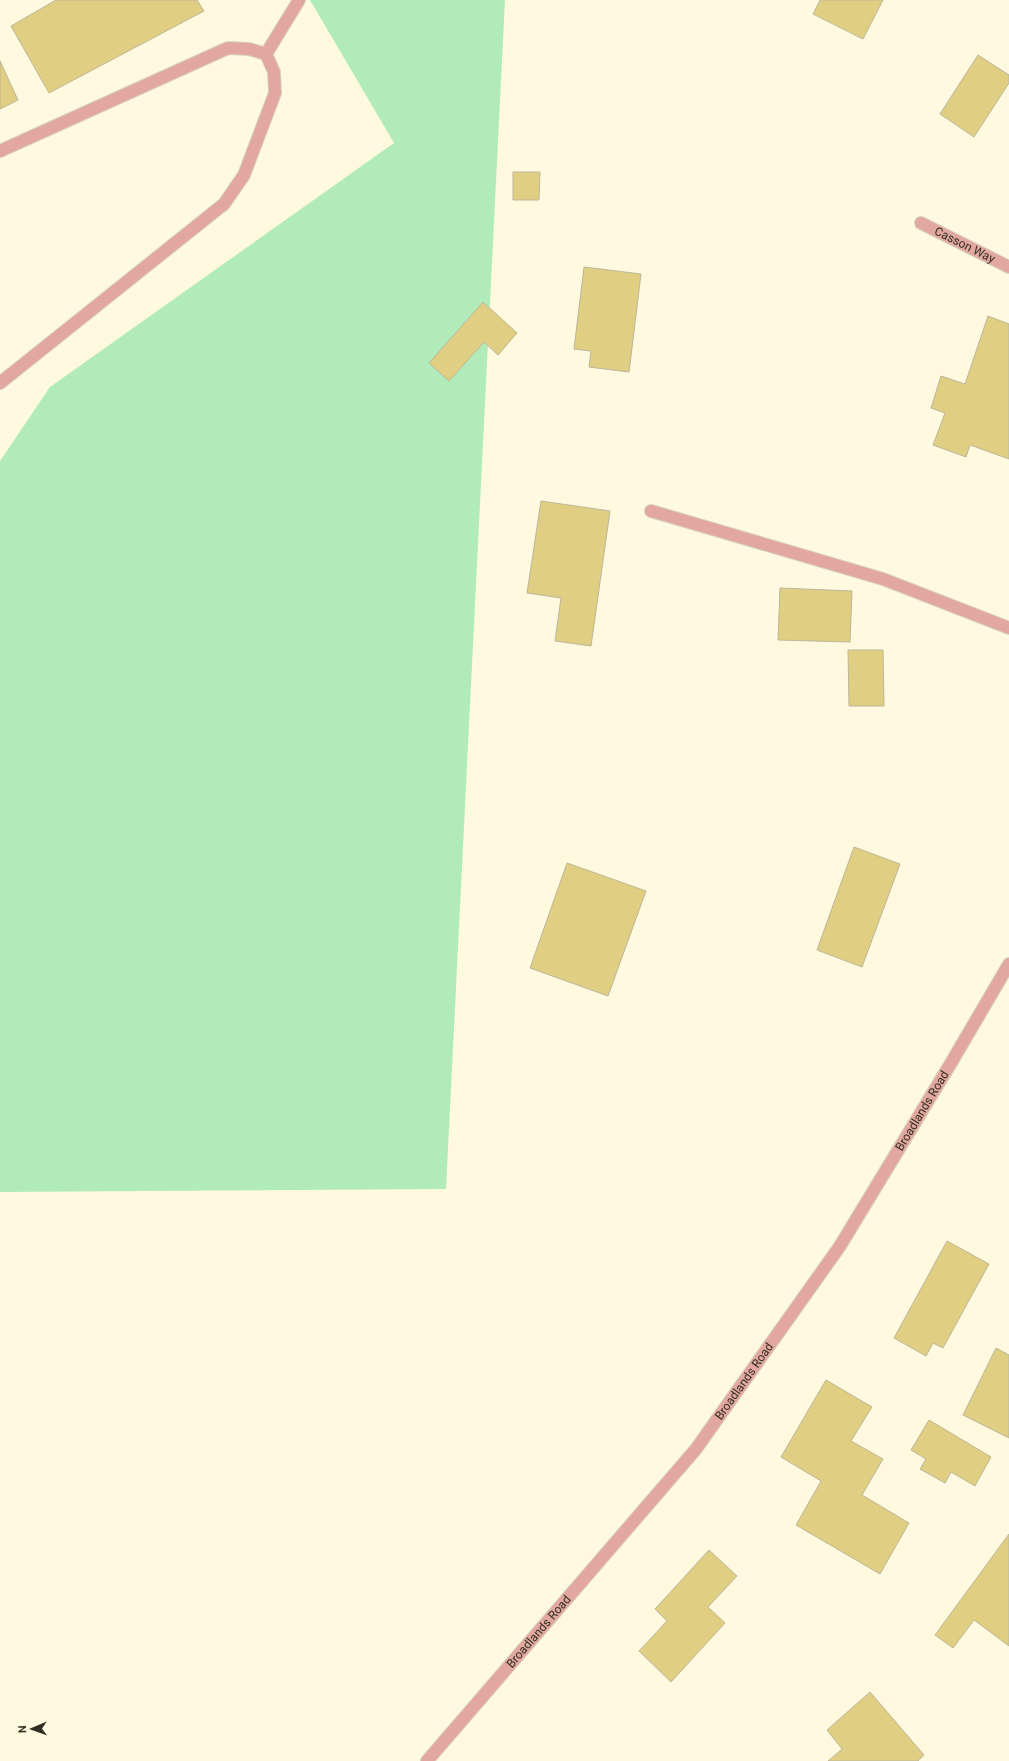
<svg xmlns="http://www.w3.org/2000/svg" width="1009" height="1761" font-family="Roboto,sans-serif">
<rect width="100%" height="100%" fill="#fef9df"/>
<path fill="#b1ebba" d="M310,0H505L446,1189L0,1192V461L50,387L394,143Z"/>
<g fill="#e0cf82" stroke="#bdb698">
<path d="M56,0H197L204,11L49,93L11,26Z"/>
<path d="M820,0H883L863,39L813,14Z"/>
<path d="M978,55L1009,75V83L974,137L940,114Z"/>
<path d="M0,61L18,100L0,109Z"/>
<path d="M513,172H540L539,200H513Z"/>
<path d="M584,267L641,274L629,372L589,367L591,351L574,349Z"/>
<path d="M483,302L517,333L498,355L484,342L449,381L429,363Z"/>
<path d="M988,316L1009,324V459L970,445L966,457L933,445L945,413L931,408L941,376L965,384Z"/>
<path d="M541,501L610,511L591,646L555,641L561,598L527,593Z"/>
<path d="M780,588L852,591L850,642L778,640Z"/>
<path d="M848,650H883L884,706H849Z"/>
<path d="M854,847L900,864L862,967L817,950Z"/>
<path d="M567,863L646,891L608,996L530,968Z"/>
<path d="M947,1241L989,1264L943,1348L933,1343L926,1356L894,1338Z"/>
<path d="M996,1348L1009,1355V1438L963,1415Z"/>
<path d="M826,1380L872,1407L851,1441L883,1459L862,1495L909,1523L880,1574L796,1525L821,1481L781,1457Z"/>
<path d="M929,1420L991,1457L975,1486L951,1472L945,1483L920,1469L926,1459L911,1450Z"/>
<path d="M1009,1534V1646L974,1620L953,1648L935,1635Z"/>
<path d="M709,1550L737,1576L708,1607L725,1623L671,1682L639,1651L667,1621L655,1609Z"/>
<path d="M870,1692L924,1755L918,1761H828L842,1749L827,1730Z"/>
</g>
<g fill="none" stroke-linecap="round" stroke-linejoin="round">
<defs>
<g id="service">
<path d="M266,54L299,0"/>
<path d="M0,151L228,48L249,49L266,54"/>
<path d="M0,383L224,204L244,175L275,93L274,72L266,54"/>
<path d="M651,511L883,579L1009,628"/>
</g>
<g id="minor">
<path id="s1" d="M921,223L1009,267"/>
<path id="s2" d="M427,1761L696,1449L840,1246L951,1063L1009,964"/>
</g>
</defs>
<use href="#service" stroke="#d9d4bd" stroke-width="14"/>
<use href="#minor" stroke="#d9d4bd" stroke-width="14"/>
<use href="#service" stroke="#e2a79f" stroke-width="12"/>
<use href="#minor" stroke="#e2a79f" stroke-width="12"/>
</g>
<g text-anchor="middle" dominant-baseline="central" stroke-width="4" stroke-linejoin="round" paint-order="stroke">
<g font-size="12" fill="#312e22" stroke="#fef9df">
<text stroke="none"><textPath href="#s1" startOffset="49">Casson Way</textPath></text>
<text stroke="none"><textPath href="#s2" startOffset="819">Broadlands Road</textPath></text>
<text stroke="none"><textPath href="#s2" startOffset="495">Broadlands Road</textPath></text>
<text stroke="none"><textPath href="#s2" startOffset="171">Broadlands Road</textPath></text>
</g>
</g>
<g transform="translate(32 1729) rotate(268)" stroke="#fef9df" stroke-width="3" paint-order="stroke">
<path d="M0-3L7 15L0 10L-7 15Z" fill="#312e22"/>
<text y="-6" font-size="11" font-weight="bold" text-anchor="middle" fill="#312e22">N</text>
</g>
</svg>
